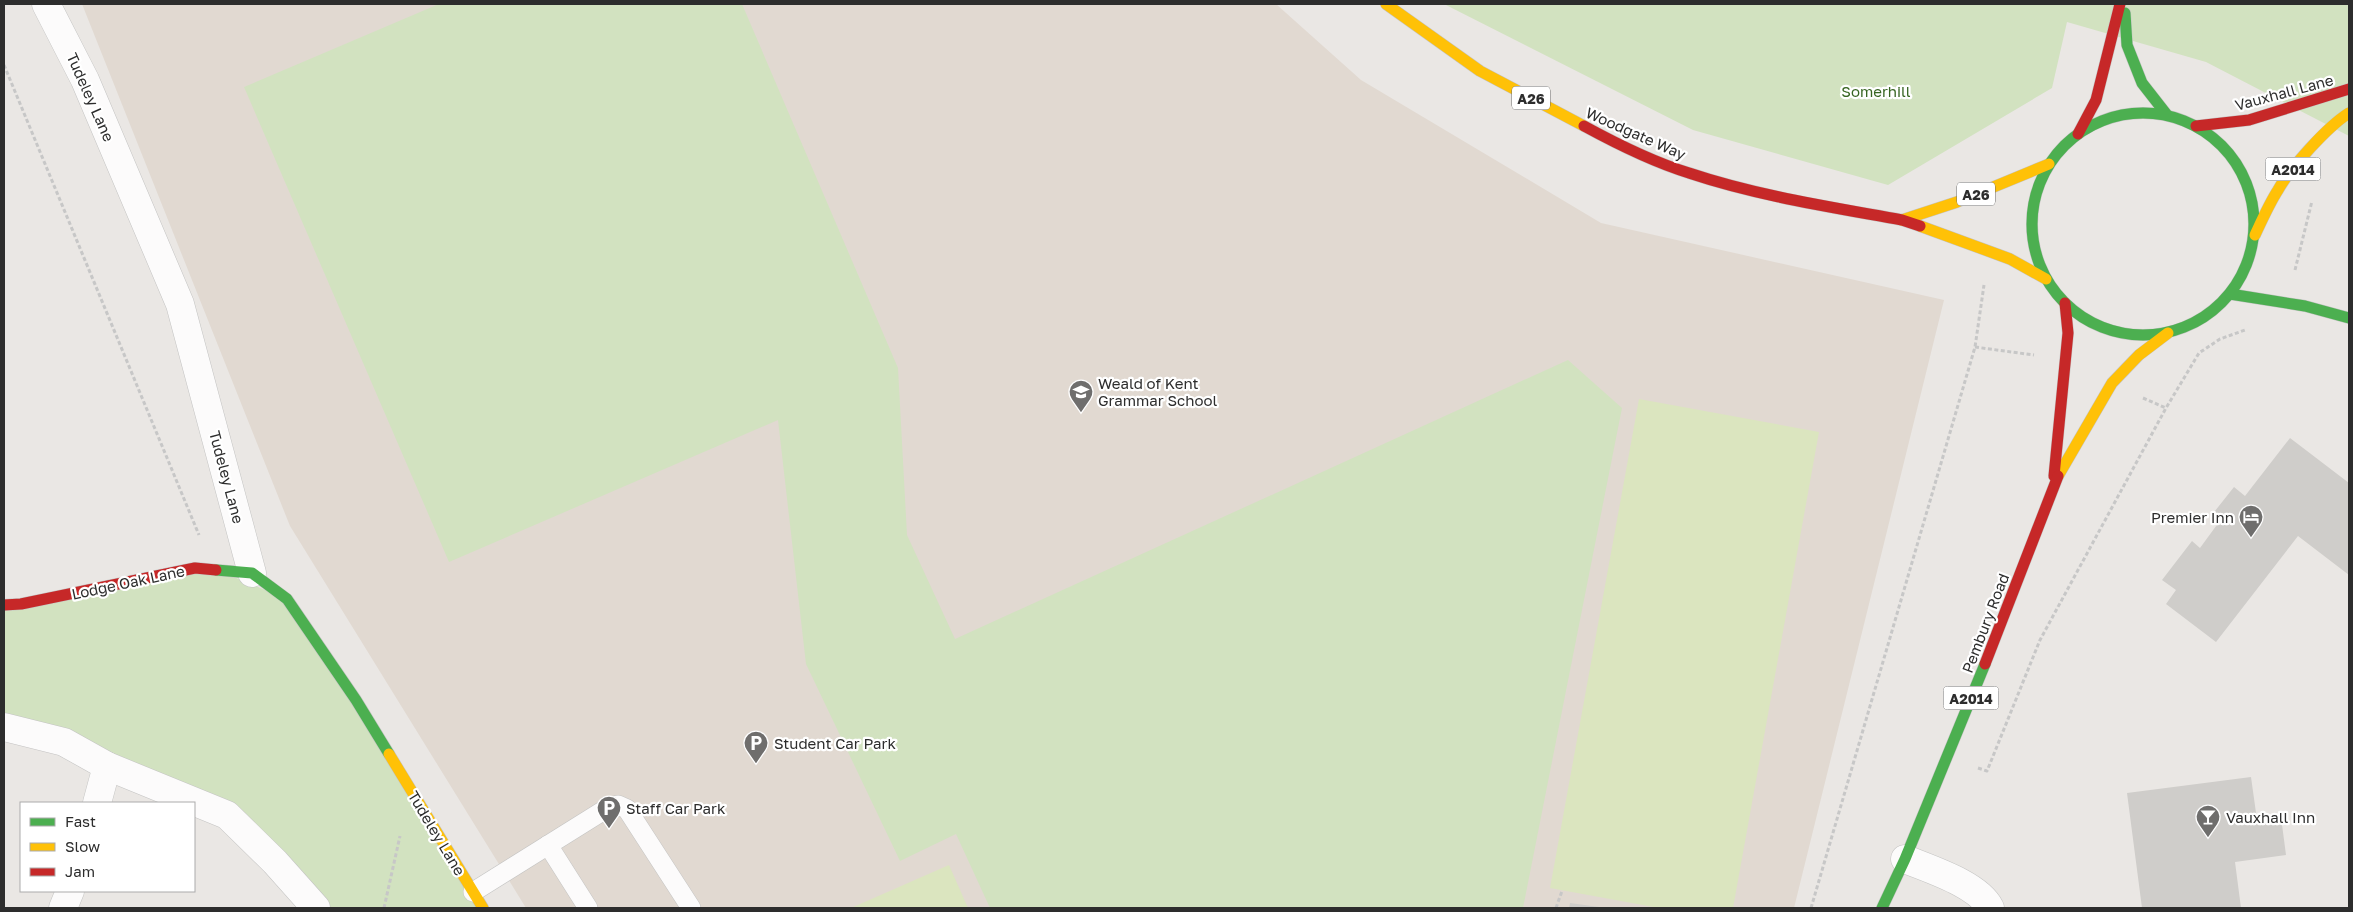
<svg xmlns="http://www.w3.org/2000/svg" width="2353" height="912" font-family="'Golos Text',sans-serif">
<rect width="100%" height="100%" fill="#eae7e4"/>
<path fill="#e1d9d1" d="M82,4H1276L1361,80L1601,223L1944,300L1794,908H526L290,526Z"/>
<g fill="#d2e2c0">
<path d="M439,4H742L898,368L907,535L955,639L1568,360L1622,408L1523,908H990L956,834L900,861L806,664L778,420L449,562L244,87Z"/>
<path d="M1444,4H2349V136L2206,62L2067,22L2052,88L1888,185L1693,130Z"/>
<path d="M212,568L287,599L484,908H316L227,815L4,728V601Z"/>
</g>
<g fill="#dbe5bf">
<path d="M1639,399L1819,432L1733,908H1659L1550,888Z"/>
<path d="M949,865L968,908H851Z"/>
</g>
<g fill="#cfcdca">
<path d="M2290,438L2349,483V575L2298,536L2216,642L2166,604L2176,590L2162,580L2192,541L2200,548L2219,522L2211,516L2234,487L2245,496Z"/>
<path d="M2251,777L2257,820L2281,817L2286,855L2235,862L2241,908H2142L2127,793Z"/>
<path d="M1570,903L1599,907V908H1569Z"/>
</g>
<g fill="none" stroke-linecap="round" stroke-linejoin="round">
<defs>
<g id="lane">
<path d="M548,845L588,908"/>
<path d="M473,892L609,807L618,805L627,809L691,908"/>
</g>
<g id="street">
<path d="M46,4L85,80L180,304L252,573"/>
<path d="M4,727L64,742L107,766L227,815L275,862L316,908"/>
<path d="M97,803L107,766"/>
<path d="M1905,859C1929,869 1978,884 1990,908"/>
<path d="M63,908L70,891"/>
</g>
<g id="fast">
<path d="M2125,13L2127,45L2142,83L2167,115"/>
<circle cx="2143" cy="224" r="111"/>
<path d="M2230,294L2305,306L2349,318"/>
<path d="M216,570L252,573L287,599L356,700L389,754"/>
<path d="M1882,908L1905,859L1985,664"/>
</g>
<g id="slow">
<path d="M1386,4L1480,71L1584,126"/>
<path d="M1902,220L1957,202L2049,164"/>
<path d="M1920,226L2010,259L2046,279"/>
<path d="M2255,235C2262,220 2269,204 2278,190C2291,167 2327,127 2349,113"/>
<path d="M2058,476L2112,383L2139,355L2168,333"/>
<path d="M389,754L483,908"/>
</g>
<g id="jam">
<path d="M1584,126C1617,144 1653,162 1689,173C1758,196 1831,207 1902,220L1920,226"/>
<path d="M2196,126L2249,120L2349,89"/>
<path d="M2078,134L2096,100L2120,4"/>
<path d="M2054,476L2068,333L2065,303"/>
<path d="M4,605L21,604L195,568L216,570"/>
<path d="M1985,664L2058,476"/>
</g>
</defs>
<use href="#lane" stroke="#c4c4c3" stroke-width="20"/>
<use href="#street" stroke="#c4c4c3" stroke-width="29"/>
<use href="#fast" stroke="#c4c4c3" stroke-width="12"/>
<use href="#slow" stroke="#c4c4c3" stroke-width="12"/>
<use href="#jam" stroke="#c4c4c3" stroke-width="12"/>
<g stroke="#c7c7c7" stroke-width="3" stroke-dasharray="4 2.5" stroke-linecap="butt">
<path d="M4,65L199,535"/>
<path d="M2295,270L2312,201"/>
<path d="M1975,347L2034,355"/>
<path d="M2143,398L2166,408"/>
<path d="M1978,768L1987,771L2040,640L2166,408L2199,353L2220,339L2245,330"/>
<path d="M384,908L400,836"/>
<path d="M1556,908L1562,891"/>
<path d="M1811,908L1975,347L1984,285"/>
</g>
<use href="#lane" stroke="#fcfbfb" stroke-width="19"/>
<use href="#street" stroke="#fcfbfb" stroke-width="28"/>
<use href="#fast" stroke="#4caf50" stroke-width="11"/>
<use href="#slow" stroke="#ffc107" stroke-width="11"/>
<use href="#jam" stroke="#c62828" stroke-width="11"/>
</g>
<defs>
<symbol id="school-pin" viewBox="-11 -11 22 30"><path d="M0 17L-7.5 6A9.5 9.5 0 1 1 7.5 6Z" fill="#6f6e6d" stroke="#fff"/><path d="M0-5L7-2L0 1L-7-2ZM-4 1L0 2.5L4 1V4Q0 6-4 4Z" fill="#fff"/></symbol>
<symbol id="hotel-pin" viewBox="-11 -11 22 30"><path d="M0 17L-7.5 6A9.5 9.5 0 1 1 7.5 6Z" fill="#6f6e6d" stroke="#fff"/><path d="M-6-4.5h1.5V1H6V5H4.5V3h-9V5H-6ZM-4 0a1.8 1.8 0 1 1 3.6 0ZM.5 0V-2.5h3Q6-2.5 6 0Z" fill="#fff"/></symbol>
<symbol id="parking-pin" viewBox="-11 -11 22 30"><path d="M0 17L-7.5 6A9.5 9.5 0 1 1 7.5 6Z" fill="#6f6e6d" stroke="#fff"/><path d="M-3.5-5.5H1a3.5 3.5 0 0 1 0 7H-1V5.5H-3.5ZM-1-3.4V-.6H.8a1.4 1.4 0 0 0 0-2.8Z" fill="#fff"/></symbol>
<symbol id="bar-pin" viewBox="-11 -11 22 30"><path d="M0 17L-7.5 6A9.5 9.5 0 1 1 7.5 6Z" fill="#6f6e6d" stroke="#fff"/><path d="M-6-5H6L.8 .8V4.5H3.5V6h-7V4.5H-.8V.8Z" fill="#fff"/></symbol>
</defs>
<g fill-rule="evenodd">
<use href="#school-pin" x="1067" y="378" width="28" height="38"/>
<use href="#hotel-pin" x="2237" y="503" width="28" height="38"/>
<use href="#parking-pin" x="742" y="729" width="28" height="38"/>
<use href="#parking-pin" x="595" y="794" width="28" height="38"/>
<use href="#bar-pin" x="2194" y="803" width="28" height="38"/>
</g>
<g text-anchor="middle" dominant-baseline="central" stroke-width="4.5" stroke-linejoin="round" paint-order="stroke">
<g fill="#fff" stroke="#6c6c6c" stroke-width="1">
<rect x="1512" y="86.5" width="38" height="23" rx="4"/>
<rect x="2265.5" y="157.5" width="55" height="23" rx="4"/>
<rect x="1957" y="182.5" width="38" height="23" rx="4"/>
<rect x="1943.5" y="686.5" width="55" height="23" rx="4"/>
</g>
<g font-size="14" font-weight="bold" fill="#2d2d2d">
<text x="1531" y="98">A26</text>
<text x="2293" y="169">A2014</text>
<text x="1976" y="194">A26</text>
<text x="1971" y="698">A2014</text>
</g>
<g font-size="15" fill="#376522" stroke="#fff">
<text x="1876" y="91">Somerhill</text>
</g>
<g font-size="15" fill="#2d2d2d" stroke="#fff">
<text transform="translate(2284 92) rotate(-15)">Vauxhall Lane</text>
<text transform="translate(91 97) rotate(66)">Tudeley Lane</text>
<text transform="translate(1636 133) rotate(24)">Woodgate Way</text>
<text transform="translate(227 477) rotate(75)">Tudeley Lane</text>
<text transform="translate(128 582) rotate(-12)">Lodge Oak Lane</text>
<text transform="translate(1985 623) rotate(-69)">Pembury Road</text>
<text transform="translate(437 833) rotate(59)">Tudeley Lane</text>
</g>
<g font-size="15" fill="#2d2d2d" stroke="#fff" text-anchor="start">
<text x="1098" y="383">Weald of Kent<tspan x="1098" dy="17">Grammar School</tspan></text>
<text x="2234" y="517" text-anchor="end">Premier Inn</text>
<text x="774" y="743">Student Car Park</text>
<text x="626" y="808">Staff Car Park</text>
<text x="2226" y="817">Vauxhall Inn</text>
</g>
</g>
<rect width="2353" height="912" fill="none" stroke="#2d2d2d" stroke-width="10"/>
<rect x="20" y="802" width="175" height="90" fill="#ffffff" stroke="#ababab"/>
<rect x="30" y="818" width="25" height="8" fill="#4caf50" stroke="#ababab"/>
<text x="65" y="827" font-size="15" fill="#2d2d2d">Fast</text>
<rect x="30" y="843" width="25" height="8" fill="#ffc107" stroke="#ababab"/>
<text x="65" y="852" font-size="15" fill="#2d2d2d">Slow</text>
<rect x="30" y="868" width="25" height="8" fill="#c62828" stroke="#ababab"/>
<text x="65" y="877" font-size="15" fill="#2d2d2d">Jam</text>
</svg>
